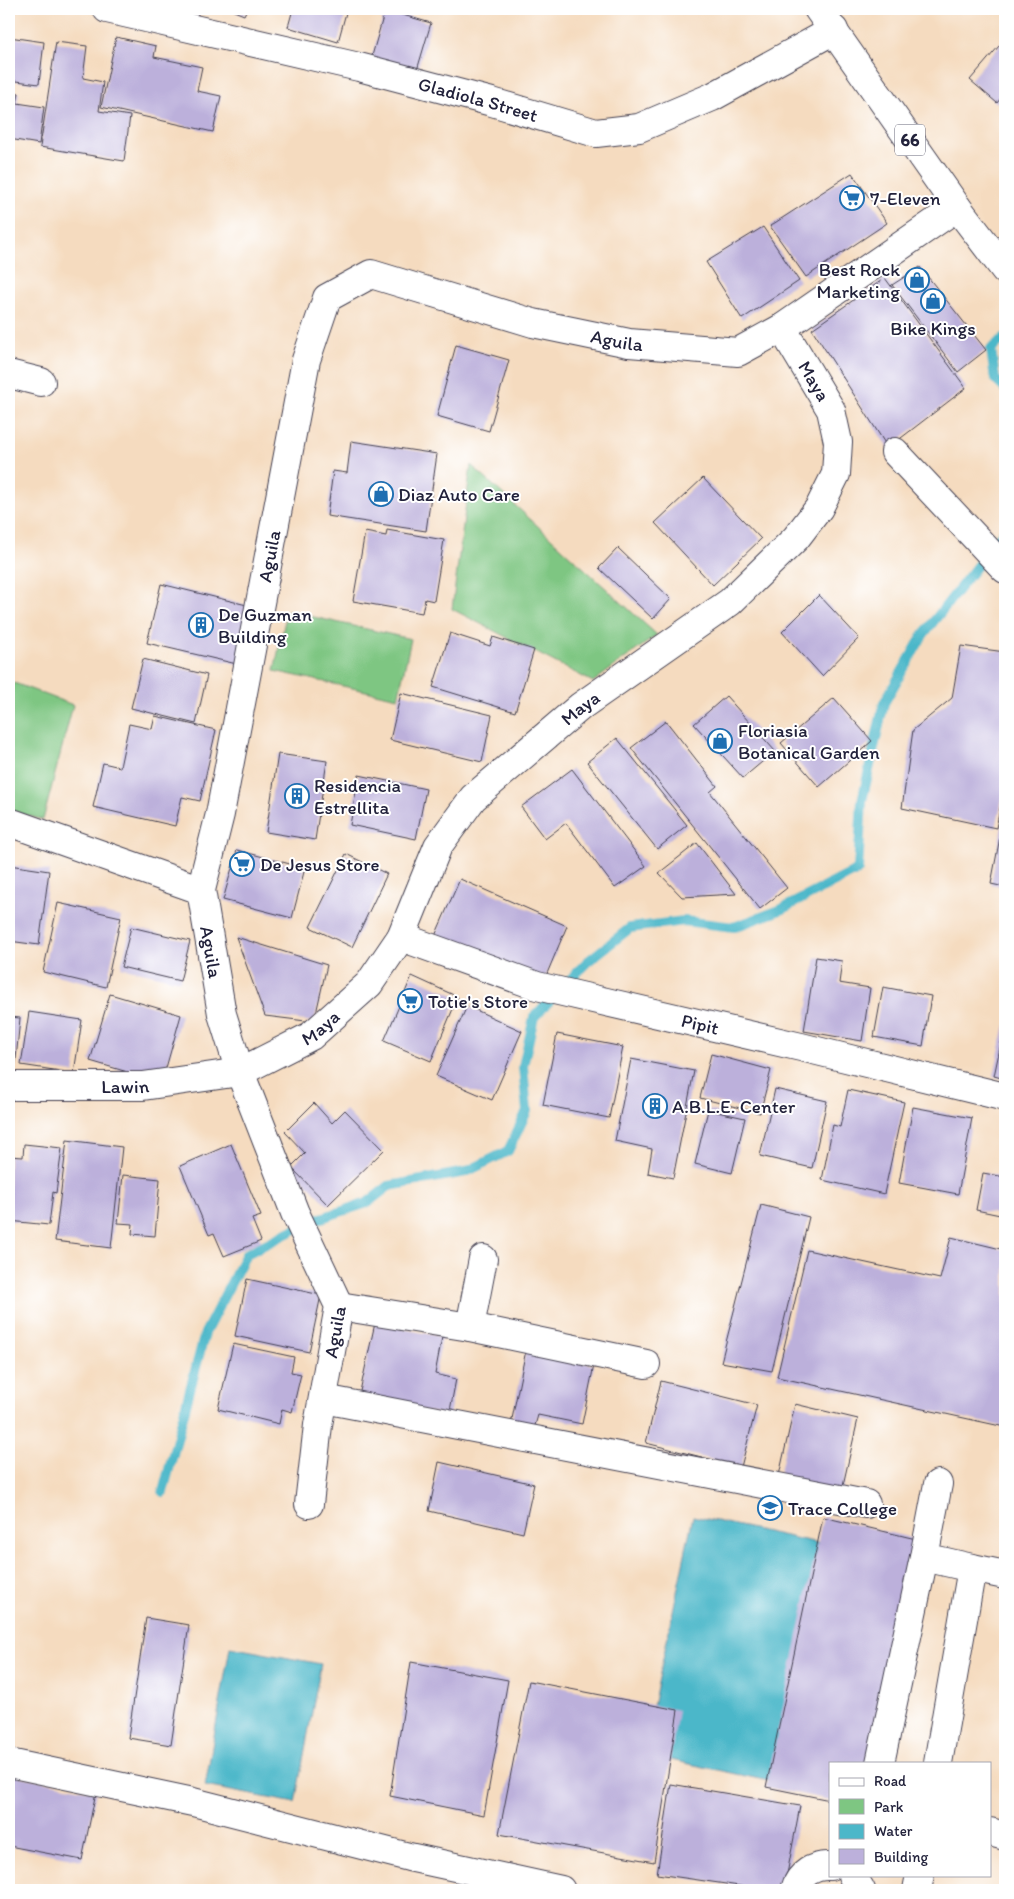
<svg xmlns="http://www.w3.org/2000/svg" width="1014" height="1899" font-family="Itim,sans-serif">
<rect width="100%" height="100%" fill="#fff"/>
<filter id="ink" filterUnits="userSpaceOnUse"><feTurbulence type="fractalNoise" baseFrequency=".02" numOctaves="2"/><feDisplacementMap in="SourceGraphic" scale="10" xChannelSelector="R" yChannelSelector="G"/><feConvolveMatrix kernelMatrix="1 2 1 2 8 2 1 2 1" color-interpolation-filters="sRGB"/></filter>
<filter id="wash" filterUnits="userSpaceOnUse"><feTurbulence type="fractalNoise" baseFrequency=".0096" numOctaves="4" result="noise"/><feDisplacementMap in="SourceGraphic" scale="20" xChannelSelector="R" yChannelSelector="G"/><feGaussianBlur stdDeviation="1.12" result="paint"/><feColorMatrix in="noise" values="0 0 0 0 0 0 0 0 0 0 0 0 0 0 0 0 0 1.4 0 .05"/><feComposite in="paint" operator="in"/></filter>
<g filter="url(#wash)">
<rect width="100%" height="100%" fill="#f5dbbf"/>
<g fill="#7ec682" stroke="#50745e">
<path d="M471,465L657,635L593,682L452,609Z"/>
<path d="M287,611L411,639L398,698L274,671Z"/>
<path d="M9,681L73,705L43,820L9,810Z"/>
</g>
<g fill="#4cb7c9" stroke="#376c82">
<path d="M693,1516L818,1543L769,1781L643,1754Z"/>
<path d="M230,1647L321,1664L295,1803L205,1786Z"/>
</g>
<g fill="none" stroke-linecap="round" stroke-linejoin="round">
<g stroke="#4cb7c9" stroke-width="10">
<path d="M1005,337L991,349L995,379L1005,389"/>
<path d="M163,1492L205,1333L246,1254L309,1222L367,1203L389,1186L466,1172L508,1151L527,1111L523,1066L534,1017L587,962L630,928L684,921L734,927L780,910L858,870L862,801L884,703L923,635L1005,530"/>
</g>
</g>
<g id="blocks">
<g fill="#bcb0db">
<path d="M162,9H199L197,19Z"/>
<path d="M229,9H247L244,15Z"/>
<path d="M293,9H347L338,42L288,27Z"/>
<path d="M385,10L431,23L415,77L370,63Z"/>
<path d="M9,37L44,42L39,84L9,80Z"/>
<path d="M116,37L156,46L154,57L202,67L197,91L221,96L213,132L101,107Z"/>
<path d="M1005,39V93L997,103L970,80Z"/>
<path d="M56,42L87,46L83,78L103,82L99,111L130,116L124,161L40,147Z"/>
<path d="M9,91L19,93L17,103L44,107L39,144L9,139Z"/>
<path d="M852,173L887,223L806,277L770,226Z"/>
<path d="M763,227L799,281L742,319L706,262Z"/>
<path d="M920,267L986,350L958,372L892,285Z"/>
<path d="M885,278L966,388L888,448L812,329Z"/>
<path d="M456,345L509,360L489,431L437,416Z"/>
<path d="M351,441L437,454L426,531L327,516L333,471L347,473Z"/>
<path d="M703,478L761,539L713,585L655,523Z"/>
<path d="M387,530L444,540L434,601L425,599L422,613L353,601L365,532L386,536Z"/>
<path d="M618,548L671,599L653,619L599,568Z"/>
<path d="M161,584L255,607L241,665L147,643Z"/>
<path d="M819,595L859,638L822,676L782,632Z"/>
<path d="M450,633L490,646L493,637L534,650L515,712L433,687Z"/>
<path d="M961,646L1005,652V785L996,828L902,808L913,730L952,698Z"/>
<path d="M143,659L207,675L196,724L131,708Z"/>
<path d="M401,693L492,715L482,762L390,740Z"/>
<path d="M726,696L775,751L743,778L694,724Z"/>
<path d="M834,698L872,741L819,787L781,743Z"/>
<path d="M155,716L216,730L200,801L182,797L175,826L93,807L103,763L120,767L129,724L152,729Z"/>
<path d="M666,721L717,786L710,792L787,888L760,909L631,748Z"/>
<path d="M617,738L687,825L657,849L587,762Z"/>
<path d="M278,754L327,761L315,840L266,832Z"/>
<path d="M572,769L646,866L615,888L566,823L545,839L521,807Z"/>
<path d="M359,775L426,789L416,839L350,825Z"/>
<path d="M1004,816H1005V887L991,884Z"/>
<path d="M697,843L736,894L682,897L659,873Z"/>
<path d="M237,850L305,868L292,918L223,900Z"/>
<path d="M346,854L387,874L352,947L310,927Z"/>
<path d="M9,865L49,871L39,945L9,941Z"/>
<path d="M460,879L567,926L543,983L435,936Z"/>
<path d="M58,903L121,917L106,987L43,972Z"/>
<path d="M131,927L190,941L180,981L121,967Z"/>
<path d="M236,937L327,965L314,1022L265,1016Z"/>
<path d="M816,957L842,961L839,983L870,988L862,1041L804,1031Z"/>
<path d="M412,976L458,997L431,1061L384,1041Z"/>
<path d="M883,987L931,996L923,1046L874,1037Z"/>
<path d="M110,994L181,1015L162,1082L90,1061Z"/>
<path d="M467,1006L522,1031L492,1100L436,1076Z"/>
<path d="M29,1012L82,1020L74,1073L21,1065Z"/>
<path d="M9,1017L20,1018L15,1070L9,1069Z"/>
<path d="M1005,1024V1079L994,1076Z"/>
<path d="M557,1034L623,1047L609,1118L543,1105Z"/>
<path d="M711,1054L771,1070L760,1113L700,1098Z"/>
<path d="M631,1059L694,1071L673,1178L648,1173L652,1149L615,1141Z"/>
<path d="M775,1089L827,1101L812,1168L760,1156Z"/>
<path d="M848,1090L904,1102L884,1194L822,1180L833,1125L840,1127Z"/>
<path d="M314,1103L332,1123L345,1110L384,1150L328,1205L291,1167L305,1153L285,1132Z"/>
<path d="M913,1107L972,1118L958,1194L899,1183Z"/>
<path d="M708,1110L745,1118L732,1173L695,1164Z"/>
<path d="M67,1140L122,1147L111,1248L55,1241Z"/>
<path d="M24,1144L62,1148L56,1193L53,1192L49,1225L9,1221V1156L23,1157Z"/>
<path d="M231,1144L261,1216L252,1219L261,1241L224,1256L214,1233L209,1235L180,1166Z"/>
<path d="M983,1173L1005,1177V1216L976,1210Z"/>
<path d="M123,1175L160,1179L155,1236L132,1234L133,1224L118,1223Z"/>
<path d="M761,1205L809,1217L772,1371L721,1362Z"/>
<path d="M951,1237L1005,1250V1427L777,1377L807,1250L940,1279Z"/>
<path d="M247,1279L321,1295L309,1352L235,1336Z"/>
<path d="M375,1323L442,1337L435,1374L456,1379L449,1416L359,1396Z"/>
<path d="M233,1344L294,1357L291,1372L301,1374L292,1412L282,1409L279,1424L218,1409Z"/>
<path d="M526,1350L594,1365L582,1424L538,1415L534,1429L511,1424Z"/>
<path d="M661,1381L757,1405L741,1467L646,1443Z"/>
<path d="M795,1404L858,1419L841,1494L778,1480Z"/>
<path d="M439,1462L534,1484L523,1533L429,1511Z"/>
<path d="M823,1517L916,1539L873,1763H830V1800L766,1787Z"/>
<path d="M146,1618L189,1625L171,1745L128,1738Z"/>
<path d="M411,1662L508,1680L484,1815L390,1796Z"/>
<path d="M529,1681L678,1710L654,1862L499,1834Z"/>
<path d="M9,1774L96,1792L82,1860L9,1846Z"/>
<path d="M671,1784L800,1806L784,1890H767L657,1874Z"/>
</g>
</g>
</g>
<g filter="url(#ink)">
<use href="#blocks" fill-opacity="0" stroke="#423e4f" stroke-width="1"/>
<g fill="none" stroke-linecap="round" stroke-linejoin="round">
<defs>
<g id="minor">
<path id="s1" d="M107,9L359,67L492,102L596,133L639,128L712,97L834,30"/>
<path d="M9,374L41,382"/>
<path d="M895,452L1005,569"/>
<path d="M9,822L201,890"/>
<path id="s2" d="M401,937L537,986L801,1047L1005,1097"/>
<path id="s3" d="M9,1086H143L240,1072L311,1036L369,984L401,937L438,846L473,798L581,706L730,602L796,538L819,508L836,474L838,442L831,410L782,328"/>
<path d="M339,1306L470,1327L646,1364"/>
<path d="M470,1327L483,1259"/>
<path d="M324,1399L866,1504"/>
<path d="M938,1484L924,1557L972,1568"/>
<path id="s4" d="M309,1504L318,1425L339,1306L295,1213L240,1072L222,1014L201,890L220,814L306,360L327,298L371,274L533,323L629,343L738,352L782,328L957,207"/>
<path d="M9,1763L193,1802L409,1857L561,1890"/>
<path d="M880,1763L924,1557"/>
<path d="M938,1763L972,1568L1005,1575"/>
<path d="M990,1832L1005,1836"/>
<path d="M852,1875L861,1890"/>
<path d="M795,1890C799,1874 814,1865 830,1866"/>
<path d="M917,1890L920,1875"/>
</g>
<path id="major" d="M818,9L957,207L1005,270"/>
</defs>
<use href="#minor" stroke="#423e4f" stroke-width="30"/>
<use href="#major" stroke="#423e4f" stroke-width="30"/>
<use href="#minor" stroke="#fff" stroke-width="28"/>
<use href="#major" stroke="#fff" stroke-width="28"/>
</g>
</g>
<defs>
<symbol id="supermarket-ring" viewBox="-11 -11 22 22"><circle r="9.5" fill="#fff" stroke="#1f6fb2" stroke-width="1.5"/><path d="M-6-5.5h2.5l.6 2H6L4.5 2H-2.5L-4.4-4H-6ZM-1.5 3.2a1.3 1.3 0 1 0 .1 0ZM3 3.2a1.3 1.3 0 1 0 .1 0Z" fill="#1f6fb2"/></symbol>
<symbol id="shop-ring" viewBox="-11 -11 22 22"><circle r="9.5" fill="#fff" stroke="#1f6fb2" stroke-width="1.5"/><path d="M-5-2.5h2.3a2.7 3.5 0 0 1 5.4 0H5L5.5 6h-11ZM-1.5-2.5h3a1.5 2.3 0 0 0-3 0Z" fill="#1f6fb2"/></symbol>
<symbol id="building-ring" viewBox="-11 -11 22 22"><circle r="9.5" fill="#fff" stroke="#1f6fb2" stroke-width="1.5"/><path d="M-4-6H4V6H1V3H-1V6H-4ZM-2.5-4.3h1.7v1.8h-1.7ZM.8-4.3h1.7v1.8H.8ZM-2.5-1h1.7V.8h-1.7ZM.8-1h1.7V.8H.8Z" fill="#1f6fb2"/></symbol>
<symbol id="university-ring" viewBox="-11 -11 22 22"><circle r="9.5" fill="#fff" stroke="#1f6fb2" stroke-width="1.5"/><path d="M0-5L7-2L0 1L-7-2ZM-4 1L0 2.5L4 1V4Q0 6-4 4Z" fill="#1f6fb2"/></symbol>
</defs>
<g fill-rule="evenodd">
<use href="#supermarket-ring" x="838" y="184" width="28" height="28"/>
<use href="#shop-ring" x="903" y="266" width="28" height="28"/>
<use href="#shop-ring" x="919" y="287" width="28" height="28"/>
<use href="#shop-ring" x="367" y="480" width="28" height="28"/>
<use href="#building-ring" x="187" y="611" width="28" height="28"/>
<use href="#shop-ring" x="706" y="727" width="28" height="28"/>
<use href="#building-ring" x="283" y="782" width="28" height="28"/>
<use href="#supermarket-ring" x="228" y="850" width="28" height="28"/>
<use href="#supermarket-ring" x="396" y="987" width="28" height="28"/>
<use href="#building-ring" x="641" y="1092" width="28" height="28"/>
<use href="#university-ring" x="756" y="1494" width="28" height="28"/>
</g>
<g text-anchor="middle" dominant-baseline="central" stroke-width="4" stroke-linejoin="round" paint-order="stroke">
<rect fill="#fff" stroke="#646476" stroke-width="1" x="895" y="124.5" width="30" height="31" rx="4"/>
<g font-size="18" font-weight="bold" fill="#22223b">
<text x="910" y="140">66</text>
</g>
<g font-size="19" fill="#22223b" stroke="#fff">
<text stroke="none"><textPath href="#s1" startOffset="382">Gladiola Street</textPath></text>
<text stroke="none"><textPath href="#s4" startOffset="1552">Aguila</textPath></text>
<text transform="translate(814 381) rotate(59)">Maya</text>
<text stroke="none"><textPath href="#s4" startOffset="982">Aguila</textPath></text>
<text stroke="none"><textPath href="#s3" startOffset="744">Maya</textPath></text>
<text transform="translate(211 952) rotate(80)">Aguila</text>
<text stroke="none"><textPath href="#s2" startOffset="312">Pipit</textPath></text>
<text stroke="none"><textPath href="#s3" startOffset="324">Maya</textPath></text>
<text stroke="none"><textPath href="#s3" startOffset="116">Lawin</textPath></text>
<text stroke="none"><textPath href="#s4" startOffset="174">Aguila</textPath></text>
</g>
<g font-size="19" fill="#22223b" stroke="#fff" text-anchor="start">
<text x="870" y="198">7-Eleven</text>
<text x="900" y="269" text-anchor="end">Best Rock<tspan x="900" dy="22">Marketing</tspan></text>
<text x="933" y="328" text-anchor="middle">Bike Kings</text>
<text x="398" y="494">Diaz Auto Care</text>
<text x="218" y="614">De Guzman<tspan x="218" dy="22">Building</tspan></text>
<text x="738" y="730">Floriasia<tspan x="738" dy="22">Botanical Garden</tspan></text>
<text x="314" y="785">Residencia<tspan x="314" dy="22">Estrellita</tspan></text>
<text x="260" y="864">De Jesus Store</text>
<text x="428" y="1001">Totie's Store</text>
<text x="672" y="1106">A.B.L.E. Center</text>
<text x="788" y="1508">Trace College</text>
</g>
</g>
<rect width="1014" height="1899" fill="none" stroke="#fff" stroke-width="30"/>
<rect x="829" y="1762" width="162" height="115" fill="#ffffff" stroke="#a7a7b1"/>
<rect x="839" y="1778" width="25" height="8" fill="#ffffff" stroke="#a7a7b1"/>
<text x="874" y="1786" font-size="15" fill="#22223b">Road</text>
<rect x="839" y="1799" width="25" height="15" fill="#7ec682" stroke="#a7a7b1"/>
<text x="874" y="1812" font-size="15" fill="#22223b">Park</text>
<rect x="839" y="1824" width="25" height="15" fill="#4cb7c9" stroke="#a7a7b1"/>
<text x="874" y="1836" font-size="15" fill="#22223b">Water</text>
<rect x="839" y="1849" width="25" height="15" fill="#bcb0db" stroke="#a7a7b1"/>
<text x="874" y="1862" font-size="15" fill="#22223b">Building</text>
</svg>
